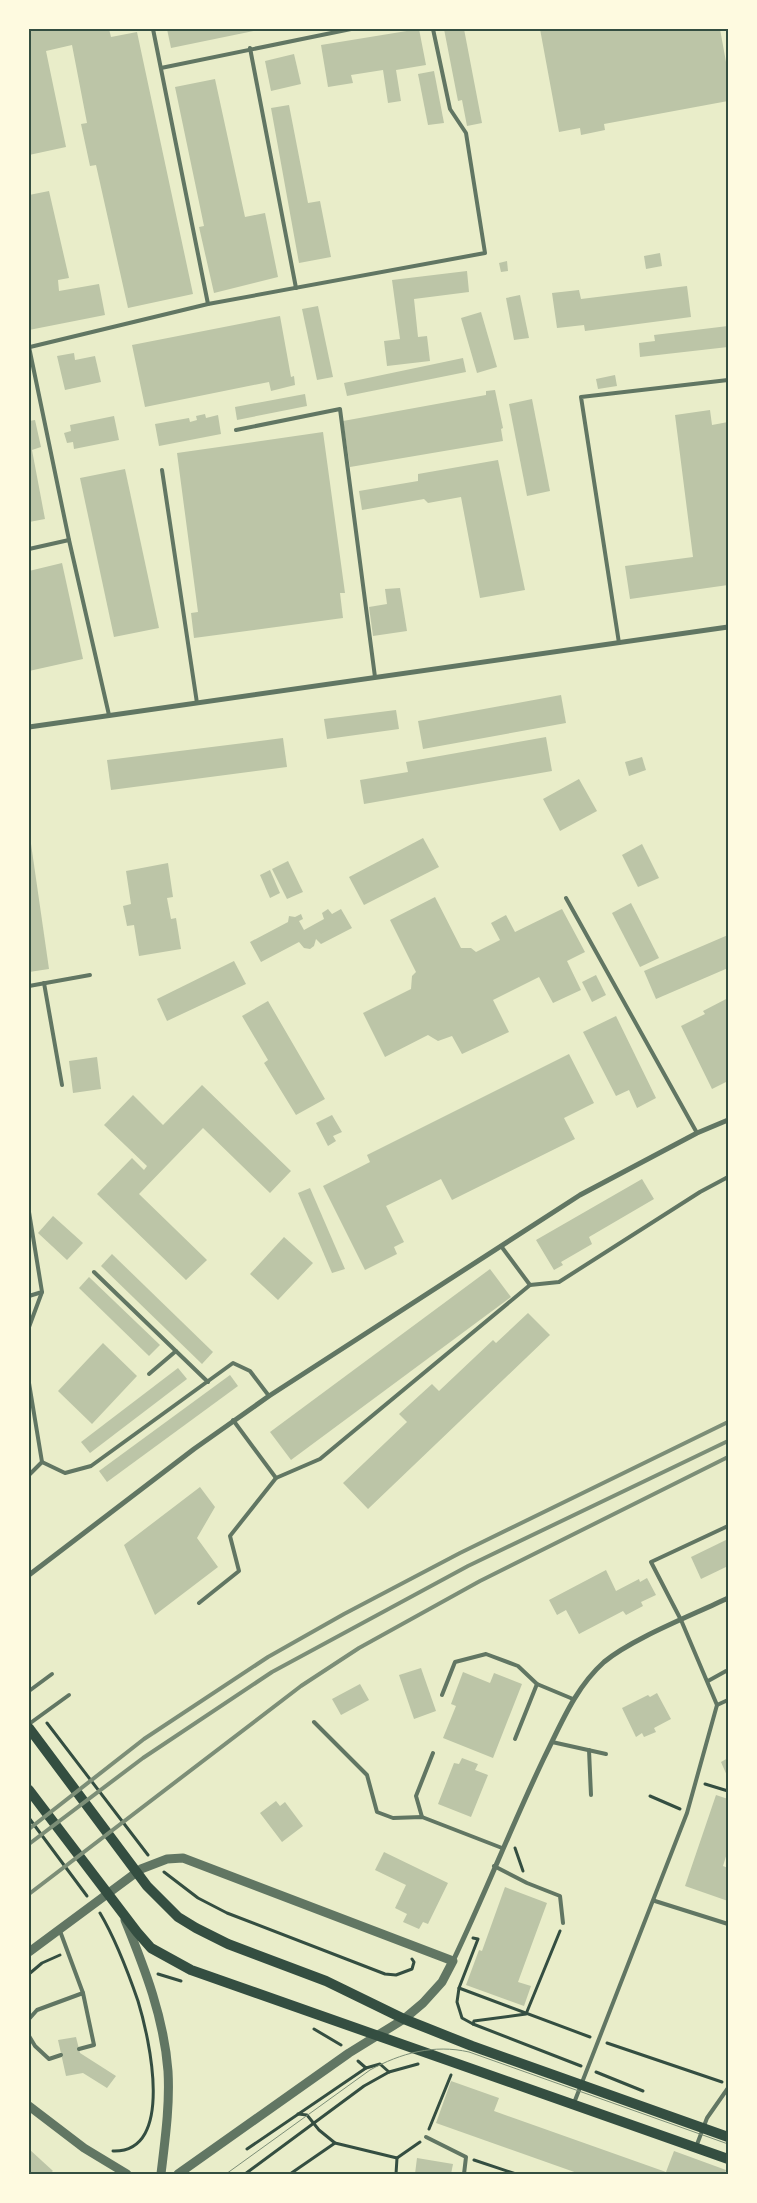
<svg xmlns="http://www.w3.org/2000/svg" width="757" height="2203" font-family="'Roboto Condensed',sans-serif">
<rect width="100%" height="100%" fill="#e9edc9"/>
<g fill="#bcc5a7">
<path d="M29,29H109L111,37L137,32L193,294L128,308L96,165L90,166L81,124L87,123L72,45L46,51L66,147L29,155Z"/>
<path d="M167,29H258V30L171,48Z"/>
<path d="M419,29L426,65L396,70L401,101L388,103L383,70L351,75L353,83L328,87L321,45Z"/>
<path d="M444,29H464L482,123L467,126L462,100L458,101Z"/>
<path d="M540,29H720L728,73V101L604,124L605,130L581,135L580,128L559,132Z"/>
<path d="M294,54L301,84L271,91L265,61Z"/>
<path d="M434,71L444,123L428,125L418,74Z"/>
<path d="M215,79L245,217L265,213L278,277L214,293L199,227L204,226L175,87Z"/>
<path d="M289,105L308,203L320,201L331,257L299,263L271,108Z"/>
<path d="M49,191L69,278L58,280L59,291L99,284L105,315L29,330V195Z"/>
<path d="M660,253L662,266L646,269L644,256Z"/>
<path d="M507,261L508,271L501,272L499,263Z"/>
<path d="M467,271L469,292L414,299L418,337L427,336L430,361L387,366L384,341L400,339L392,280Z"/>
<path d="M687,286L691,317L585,331L584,325L557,328L552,293L579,290L581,299Z"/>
<path d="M520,295L529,338L514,340L506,298Z"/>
<path d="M318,306L333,377L317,380L302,309Z"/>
<path d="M481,312L497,367L477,373L461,318Z"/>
<path d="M280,316L291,377L294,376L295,385L271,391L269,382L145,407L132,345Z"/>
<path d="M728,326V347L640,357L639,343L655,341L654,335Z"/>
<path d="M74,353L75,360L95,356L101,382L65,390L57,356Z"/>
<path d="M463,358L466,372L347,396L344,383Z"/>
<path d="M615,375L617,386L598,389L596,379Z"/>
<path d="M495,390L503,428L501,429L503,441L350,467L343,421L486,395V391Z"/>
<path d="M305,394L307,406L237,420L235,407Z"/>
<path d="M532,399L550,491L527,496L509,404Z"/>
<path d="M710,410L712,425L728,422V585L630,599L625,566L693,557L675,415Z"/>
<path d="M205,414L206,418L218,415L221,434L159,446L155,424L189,418L190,422L197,420L196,416Z"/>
<path d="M114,416L119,440L74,449L73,442L67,443L64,433L71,431L70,425Z"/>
<path d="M35,420L41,447L32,450L45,519L29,522V421Z"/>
<path d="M323,432L345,593H340L343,618L194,638L191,613L198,612L177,453Z"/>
<path d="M498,460L525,590L480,598L461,497L428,503L424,499L362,510L359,491L418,481V474Z"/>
<path d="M125,469L159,628L114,637L80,478Z"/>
<path d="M62,563L83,659L29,671V571Z"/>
<path d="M400,588L407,631L373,636L369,607L387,604L385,589Z"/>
<path d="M561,695L566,723L423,749L418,721Z"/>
<path d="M396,710L399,729L327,739L324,719Z"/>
<path d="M546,737L552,771L364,804L360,780L408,772L406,762Z"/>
<path d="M283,738L287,767L111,790L107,760Z"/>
<path d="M642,757L646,770L629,776L625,762Z"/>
<path d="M579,779L597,811L560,831L543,799Z"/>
<path d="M29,830L49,969L29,972Z"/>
<path d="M423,838L439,867L364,905L349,877Z"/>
<path d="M642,844L659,878L638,887L622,855Z"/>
<path d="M288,861L303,892L287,899L272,869Z"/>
<path d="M168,863L173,897L167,898L171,919L176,918L181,949L139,956L134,925L127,926L123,906L131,904L126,871Z"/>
<path d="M270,870L280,893L270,898L260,875Z"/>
<path d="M435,897L461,948H471L476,952L500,940L491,923L506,915L515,932L562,909L585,952L567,961L581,990L553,1003L539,977L493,1000L509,1032L462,1054L452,1036L438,1041L428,1035L385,1057L363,1013L411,989L412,976L416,972L390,920Z"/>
<path d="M631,903L659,958L640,967L612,913Z"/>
<path d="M328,909L332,914L341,909L352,928L321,944L316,939L314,946L310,949L304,948L299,942L261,962L250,942L288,922L289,916L295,917L301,914L303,919L299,921L304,930L324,919L322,913Z"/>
<path d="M728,935V968L656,999L644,971Z"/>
<path d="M234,961L246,984L167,1021L157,999Z"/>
<path d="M596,975L606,995L592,1002L582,982Z"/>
<path d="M728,998V1081L712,1089L681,1026L705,1014L703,1011Z"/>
<path d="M268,1001L325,1099L296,1115L264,1063L268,1060L242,1016Z"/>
<path d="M616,1016L656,1098L637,1108L629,1090L616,1096L583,1032Z"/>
<path d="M569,1054L594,1103L564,1118L575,1139L452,1200L441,1179L386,1206L404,1242L394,1247L397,1254L365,1270L323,1186L370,1162L367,1155Z"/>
<path d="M97,1057L101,1089L73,1093L69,1061Z"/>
<path d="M202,1085L291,1171L270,1193L203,1128L139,1194L207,1260L186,1280L97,1194L132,1158L144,1170L147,1166L104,1125L133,1095L163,1125Z"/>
<path d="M332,1115L342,1132L333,1136L336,1141L328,1146L316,1123Z"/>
<path d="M642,1179L654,1199L589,1237L592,1244L561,1262L563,1265L554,1270L536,1240Z"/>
<path d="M310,1188L345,1269L332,1273L298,1193Z"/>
<path d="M53,1216L83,1243L67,1260L38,1233Z"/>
<path d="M284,1237L313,1263L278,1300L250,1274Z"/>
<path d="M112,1254L213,1352L202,1364L101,1266Z"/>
<path d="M490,1269L511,1297L291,1460L270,1432Z"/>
<path d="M89,1277L160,1345L149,1356L79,1288Z"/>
<path d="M528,1313L550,1335L368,1509L343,1483L407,1422L399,1414L432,1384L439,1391L493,1340L496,1343Z"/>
<path d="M103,1343L137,1376L92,1424L58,1391Z"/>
<path d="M178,1368L187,1379L90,1453L81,1442Z"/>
<path d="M230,1375L238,1386L107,1482L99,1471Z"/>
<path d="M200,1487L215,1507L197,1538L218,1567L155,1615L124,1545Z"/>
<path d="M728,1539V1566L701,1579L691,1557Z"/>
<path d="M606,1570L616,1591L639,1579L640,1582L647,1578L656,1595L641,1602L643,1606L626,1615L623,1611L579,1634L566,1610L557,1615L549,1600Z"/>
<path d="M421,1668L436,1711L414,1719L399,1675Z"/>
<path d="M463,1672L490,1683L494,1673L522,1684L493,1758L443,1738L456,1706L451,1704Z"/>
<path d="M360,1684L369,1700L341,1715L332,1699Z"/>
<path d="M657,1693L671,1719L654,1728L656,1732L644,1737L642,1733L636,1737L622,1708L648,1695L650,1697Z"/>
<path d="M462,1758L478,1764L475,1770L488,1775L471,1817L438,1804L454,1763L459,1764Z"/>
<path d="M728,1758V1778L721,1762Z"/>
<path d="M716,1795L728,1799V1850L723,1866L728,1868V1901L685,1886Z"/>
<path d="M276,1801L280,1806L285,1802L303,1826L282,1842L260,1813Z"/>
<path d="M384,1852L448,1883L428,1924L423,1922L419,1929L403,1922L407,1914L395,1908L406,1885L375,1870Z"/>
<path d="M505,1887L547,1903L518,1982L531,1986L524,2006L466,1985L479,1950L482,1951Z"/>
<path d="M76,2037L80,2053L116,2076L107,2088L83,2073L66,2076L58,2040Z"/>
<path d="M451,2081L499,2098L494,2111L666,2172L674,2151L726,2170L725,2174H580L436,2123Z"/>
<path d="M29,2149L53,2171L49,2174H29Z"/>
<path d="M417,2158L453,2164L451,2174H415Z"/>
</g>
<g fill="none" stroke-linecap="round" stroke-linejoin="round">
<g stroke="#344e41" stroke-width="3">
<path d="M47,1723L148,1855"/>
<path d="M705,1784L728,1791"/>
<path d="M650,1796L680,1809"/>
<path d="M29,1818L87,1896"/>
<path d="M515,1848L523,1871"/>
<path d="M164,1872L198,1898L227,1913L385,1974L396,1975L412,1969L414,1962L412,1959"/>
<path d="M100,1913C116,1940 128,1972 138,2001C149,2037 176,2153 113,2151"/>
<path d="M473,1938L478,1939L459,1988L457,2002L462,2018L473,2024L581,2066"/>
<path d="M29,1974L42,1963L60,1955"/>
<path d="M158,1974L181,1981"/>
<path d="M459,1988L590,2037"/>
<path d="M473,2024L474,2021L526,2014L560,1931"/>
<path d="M314,2029L341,2045"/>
<path d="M607,2043L722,2082"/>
<path d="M358,2061L366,2068L380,2064L389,2072"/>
<path d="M596,2072L643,2091"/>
<path d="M298,2114L307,2115L319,2130L335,2143L397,2158L420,2142"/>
<path d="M429,2129L451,2075"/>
<path d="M247,2149L366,2068"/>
<path d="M474,2160L516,2174"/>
<path d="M245,2174L364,2086L389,2072L418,2064"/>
<path d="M290,2174L335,2143"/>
<path d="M396,2174L397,2158"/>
</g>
<g stroke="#617663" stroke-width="4">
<path d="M153,29L208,304"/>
<path d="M250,48L296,288"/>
<path d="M161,68L351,29"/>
<path d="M29,347L69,540L109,715"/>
<path d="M30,347L208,304L485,253L466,133L450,109L433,29"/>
<path d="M236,430L340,409L375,677"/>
<path d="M162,470L197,703"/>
<path d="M29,549L69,540"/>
<path d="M619,643L581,397L728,380"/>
<path d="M566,898L697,1133"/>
<path d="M44,983L62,1085"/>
<path d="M29,986L90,975"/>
<path d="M29,1212L42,1292L29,1296"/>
<path d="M94,1272L208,1382"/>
<path d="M530,1285L559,1282L700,1192L728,1177"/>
<path d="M29,1327L42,1292"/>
<path d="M149,1374L176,1351"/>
<path d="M29,1383L42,1462L29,1475"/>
<path d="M233,1420L276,1478L320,1459L530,1285L501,1246"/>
<path d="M42,1462L65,1473L91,1466L233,1363L250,1371L269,1396"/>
<path d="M199,1603L239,1571L230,1536L276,1478"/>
<path d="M708,1681L726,1671"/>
<path d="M29,1691L52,1674"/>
<path d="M442,1695L455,1662L486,1654L518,1666L537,1684"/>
<path d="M717,1705L728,1700"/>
<path d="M314,1722L367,1775L377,1812L393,1818L422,1817L502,1848"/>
<path d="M29,1724L69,1695"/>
<path d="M515,1739L537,1684L573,1699"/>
<path d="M552,1742L606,1754"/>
<path d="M589,1750L591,1795"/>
<path d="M422,1817L416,1796L433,1753"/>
<path d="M494,1866L527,1883L560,1896L563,1923"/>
<path d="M655,1901L728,1924"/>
<path d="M60,1931L83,1993"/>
<path d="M29,2019L37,2010L83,1993L94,2045L79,2049"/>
<path d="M29,2036L35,2046L49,2059L61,2055"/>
<path d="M574,2103L687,1813L717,1705L681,1620L651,1562L728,1526"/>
<path d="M426,2137L466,2157L464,2174"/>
<path d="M696,2147L707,2118L728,2088"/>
</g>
<g stroke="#617663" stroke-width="5">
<path d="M29,727L728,627"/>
<path d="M29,1575L194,1449L269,1396L580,1195L697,1133L728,1120"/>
<path d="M453,1961C485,1894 512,1825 544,1758C561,1724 575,1688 604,1662C633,1638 693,1615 728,1598"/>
</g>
<g stroke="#617663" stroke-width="9">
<path d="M125,1920C145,1969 164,2018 168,2071C170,2105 165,2140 161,2174"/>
<path d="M29,1952L141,1869L167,1859L183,1858L453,1961L442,1982L423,2003L404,2019L349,2053L178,2174"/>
<path d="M29,2106L84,2148L127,2174"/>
</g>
<g stroke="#344e41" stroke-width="10">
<path d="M29,1728L147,1886L178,1917L196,1928L228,1944L326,1981L404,2019L472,2046L728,2137"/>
<path d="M29,1790L137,1932L151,1948L191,1970L728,2159"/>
</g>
<path stroke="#7c8e77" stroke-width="1" d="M226,2174L370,2070C401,2053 434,2044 469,2052L728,2144"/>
<g stroke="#7c8e77" stroke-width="4">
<path d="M29,1829L144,1739L268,1657L344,1614L460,1553L728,1422"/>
<path d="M29,1844L143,1758L272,1672L468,1566L728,1441"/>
<path d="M29,1894L301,1686L359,1648L480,1581L728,1457"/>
</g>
</g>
<rect width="757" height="2203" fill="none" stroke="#fefae0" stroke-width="60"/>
<rect x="30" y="30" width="697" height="2143" fill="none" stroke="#344e41" stroke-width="2"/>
</svg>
